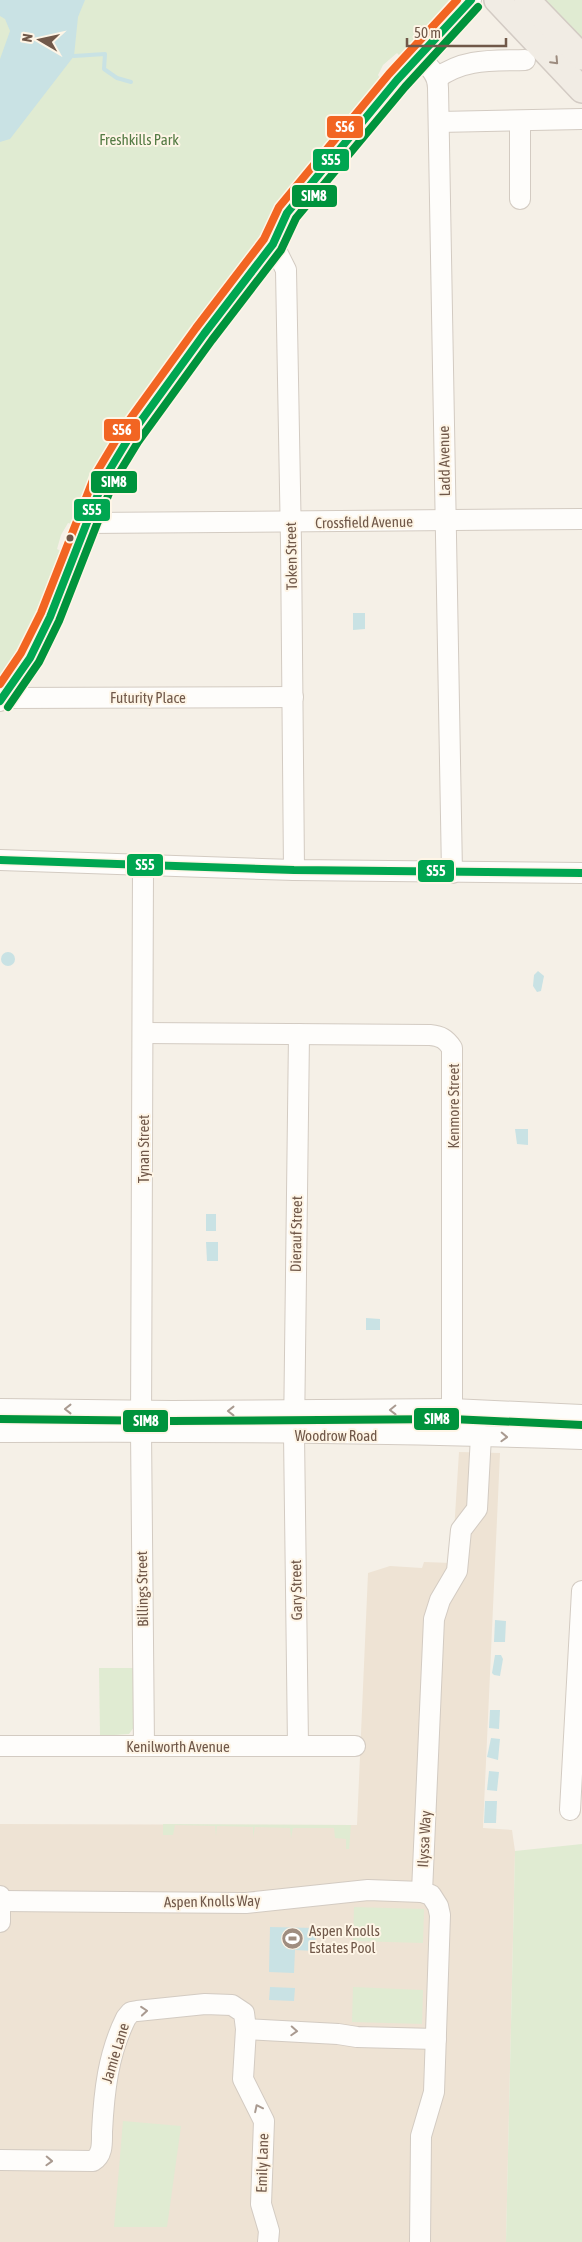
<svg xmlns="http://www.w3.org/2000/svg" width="582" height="2242" font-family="'Asap Condensed',sans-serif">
<rect width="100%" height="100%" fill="#f5f0e7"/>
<path fill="#eee3d4" d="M459,1452L500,1453L483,1828L512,1830L515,1851L506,2242H0V1824L357,1825L368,1573L390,1566L422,1568L424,1562L452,1563Z"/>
<g fill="#e0ebd2">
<path d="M0,0H449L400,56L397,53L383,65L378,75L380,78L365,107L271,220L113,440L95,469L72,524L68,523L61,535L57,549L61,551C44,596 27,637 0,677Z"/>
<path d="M538,0H582V46Z"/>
<path d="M99,1668H135L134,1727L129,1734L100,1736Z"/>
<path d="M163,1824L351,1825L349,1849H346V1839L335,1838L334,1828H293L291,1838L290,1828L255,1827L253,1837V1827L217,1826L216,1836L215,1826L175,1825L173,1835H163Z"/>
<path d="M582,1844V2242H506L515,1851Z"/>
<path d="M354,1907L424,1909L423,1943L353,1941Z"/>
<path d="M353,1987L423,1990L422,2024L352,2022Z"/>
<path d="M123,2121L181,2126L167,2227H114Z"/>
</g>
<g fill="#c9e2e4">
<path d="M0,0H85L78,17L74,56L10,139L0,142V59L10,31L5,19L0,16Z"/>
<path d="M353,613H365V629L353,630Z"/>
<circle cx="8" cy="959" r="7"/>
<path d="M538,971L544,976L541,991L537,992L533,986L534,975Z"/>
<path d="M515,1129H528V1145L517,1144Z"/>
<rect x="206" y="1214" width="10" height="17"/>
<path d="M206,1242H218V1261H207Z"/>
<path d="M366,1318L380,1319V1330H366Z"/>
<path d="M495,1620L506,1621L505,1642H494Z"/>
<path d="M495,1655H501L503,1659L500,1676L494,1675L492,1673Z"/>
<path d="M490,1710H500L499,1729L489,1728Z"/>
<path d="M491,1738L500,1739L498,1760L487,1757Z"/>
<path d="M489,1771L499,1772L497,1791L487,1790Z"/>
<path d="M485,1801H497L496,1823H484Z"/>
<path d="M270,1927L316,1928L315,1951L295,1950L294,1973L269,1972Z"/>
<path d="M270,1987L295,1988L294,2001L269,2000Z"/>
</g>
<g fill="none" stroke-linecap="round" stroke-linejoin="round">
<path stroke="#c9e2e4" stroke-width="4" d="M74,56L105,54L104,69L117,78L131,82"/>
<defs>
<g id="minor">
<path d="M418,57C428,66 438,73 438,88L452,873"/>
<path d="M437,78C465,58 492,61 525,60"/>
<path d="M439,122L582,119"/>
<path d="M520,122V199"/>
<path d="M273,244L286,270L291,543L294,870"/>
<path d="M87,523L582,519"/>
<path d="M3,698L293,697"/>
<path d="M0,701L30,658L50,617L104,479L130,436L204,334L273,244L287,213L397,80L471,0"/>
<path d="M0,860L294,870L582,873"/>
<path d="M143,866L141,1431L144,1746"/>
<path d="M143,1033L430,1035C441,1036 446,1039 452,1048V1409L481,1436L477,1509L461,1530L457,1571L440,1600L434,1619L422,1892"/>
<path d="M0,1409L172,1411L452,1409L582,1415"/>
<path d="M0,1432C194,1431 388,1432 582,1439"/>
<path d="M0,1746H355"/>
<path d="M298,1746L294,1434L299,1034"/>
<path d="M570,1810L582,1591"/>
<path d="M0,1896V1922"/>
<path d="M1,1901L246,1903L368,1890L422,1892L431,1895L438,1906L440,1915L434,2092L421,2136L420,2242"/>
<path d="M246,2029L338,2034L357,2037L436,2039"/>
<path d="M0,2160L93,2161C103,2155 102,2143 102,2132C104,2092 108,2054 126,2018L131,2012L137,2011L205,2004L232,2005L244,2013L246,2029L243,2079L264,2121L261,2204L269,2231L268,2242"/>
</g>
<g id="major">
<path d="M497,0L582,90"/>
<path d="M527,0L582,57"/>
</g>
</defs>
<use href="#minor" stroke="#d3cbc2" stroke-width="22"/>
<use href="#major" stroke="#d3cbc4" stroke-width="28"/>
<use href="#minor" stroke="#fefdfb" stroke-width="20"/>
<use href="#major" stroke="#f1ece4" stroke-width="25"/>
<defs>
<g id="bus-1">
<path d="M0,701L30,658L50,617L104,479L130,436L204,334L273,244L287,213L397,80L471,0"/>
<path d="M0,860L294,870L582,873"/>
</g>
<g id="bus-2">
<path d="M8,707L39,662L59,621L113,483L138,442L212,340L281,250L296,218L405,87L478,7"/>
<path d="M0,1419L172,1421L452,1419L582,1425"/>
</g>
<path id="bus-3" d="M0,684L21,653L41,613L95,475L122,430L196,328L264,239L279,207L389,74L457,0"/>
</defs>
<use href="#bus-1" stroke="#fef5e6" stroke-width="11"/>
<use href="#bus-2" stroke="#fef5e6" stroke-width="11"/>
<use href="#bus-3" stroke="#fef5e6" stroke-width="11"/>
<use href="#bus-1" stroke="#00a651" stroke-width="8"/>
<use href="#bus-2" stroke="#00933c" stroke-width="8"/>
<use href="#bus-3" stroke="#f26522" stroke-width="8"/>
</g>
<defs><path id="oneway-chevron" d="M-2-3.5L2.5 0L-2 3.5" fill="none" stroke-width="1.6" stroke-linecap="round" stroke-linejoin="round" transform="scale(1.25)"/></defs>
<use stroke="#9d8c7f" href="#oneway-chevron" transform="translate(555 61) rotate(47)"/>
<g stroke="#a99a90">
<use href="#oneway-chevron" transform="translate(68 1409) rotate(-180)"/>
<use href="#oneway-chevron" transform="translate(393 1410) rotate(179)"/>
<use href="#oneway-chevron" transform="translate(231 1411) rotate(180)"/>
<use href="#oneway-chevron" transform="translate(504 1437) rotate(2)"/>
<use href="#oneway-chevron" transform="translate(144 2011) rotate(-5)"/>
<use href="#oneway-chevron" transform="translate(294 2031) rotate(3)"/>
<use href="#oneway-chevron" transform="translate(258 2108) rotate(-116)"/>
<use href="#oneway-chevron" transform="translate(49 2161) rotate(2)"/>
</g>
<defs>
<symbol id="stadium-disc" viewBox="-11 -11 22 22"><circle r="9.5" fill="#9f8d80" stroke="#fef5e6"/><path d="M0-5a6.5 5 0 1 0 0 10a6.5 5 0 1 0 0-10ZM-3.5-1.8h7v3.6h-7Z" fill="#fff"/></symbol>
</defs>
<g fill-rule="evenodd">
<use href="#stadium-disc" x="280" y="1926" width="25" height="25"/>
</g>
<circle fill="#705849" stroke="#fef5e6" stroke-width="2" cx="70" cy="538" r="4.5"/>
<g text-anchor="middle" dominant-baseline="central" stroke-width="4" stroke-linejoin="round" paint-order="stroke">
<g font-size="15" fill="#547b44" stroke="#fef5e6">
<text x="139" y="139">Freshkills Park</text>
</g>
<g font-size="15" fill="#705849" stroke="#fef5e6">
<text transform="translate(444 461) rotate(-91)">Ladd Avenue</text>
<text transform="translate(364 522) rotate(-1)">Crossfield Avenue</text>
<text transform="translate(291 556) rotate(-91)">Token Street</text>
<text x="148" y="697">Futurity Place</text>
<text transform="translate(453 1106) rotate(-90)">Kenmore Street</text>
<text transform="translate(143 1149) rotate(-90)">Tynan Street</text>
<text transform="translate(296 1234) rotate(-89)">Dierauf Street</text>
<text x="336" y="1435">Woodrow Road</text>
<text transform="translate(142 1589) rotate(-91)">Billings Street</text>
<text transform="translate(296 1590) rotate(-91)">Gary Street</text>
<text x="178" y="1746">Kenilworth Avenue</text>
<text transform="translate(424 1839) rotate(-87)">Ilyssa Way</text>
<text transform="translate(212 1901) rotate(-1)">Aspen Knolls Way</text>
<text transform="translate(115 2053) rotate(-73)">Jamie Lane</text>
<text transform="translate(262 2163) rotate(-88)">Emily Lane</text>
</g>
<g font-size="15" fill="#705849" stroke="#fef5e6" text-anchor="start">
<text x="309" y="1930">Aspen Knolls<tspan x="309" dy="17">Estates Pool</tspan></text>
</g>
</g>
<g stroke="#fef5e6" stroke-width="2">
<rect x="326" y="115" width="38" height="24" rx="5" fill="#f26522"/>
<rect x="312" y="148" width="38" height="24" rx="5" fill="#00a651"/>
<rect x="291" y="184" width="47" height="24" rx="5" fill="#00933c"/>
<rect x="103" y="418" width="38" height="24" rx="5" fill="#f26522"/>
<rect x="90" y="470" width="48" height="24" rx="5" fill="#00933c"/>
<rect x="73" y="498" width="38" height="24" rx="5" fill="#00a651"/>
<rect x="126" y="853" width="38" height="24" rx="5" fill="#00a651"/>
<rect x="417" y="859" width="38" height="24" rx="5" fill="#00a651"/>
<rect x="413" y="1407" width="47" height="24" rx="5" fill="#00933c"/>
<rect x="122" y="1409" width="47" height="24" rx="5" fill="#00933c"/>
</g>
<g font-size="14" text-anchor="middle" font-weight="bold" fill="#fff">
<text x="345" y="132">S56</text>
<text x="331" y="165">S55</text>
<text x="314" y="201">SIM8</text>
<text x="122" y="435">S56</text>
<text x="114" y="487">SIM8</text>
<text x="92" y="515">S55</text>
<text x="145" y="870">S55</text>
<text x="436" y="876">S55</text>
<text x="437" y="1424">SIM8</text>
<text x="146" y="1426">SIM8</text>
</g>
<g transform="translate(40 40) rotate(279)" stroke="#fef5e6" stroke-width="4" paint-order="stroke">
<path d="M0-4L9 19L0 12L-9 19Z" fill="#705849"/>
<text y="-8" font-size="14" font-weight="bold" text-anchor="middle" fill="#705849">N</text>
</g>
<path d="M407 38v8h99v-8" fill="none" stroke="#705849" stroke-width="2.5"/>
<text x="414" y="38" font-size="15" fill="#705849" stroke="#fef5e6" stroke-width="4" paint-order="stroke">50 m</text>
</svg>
